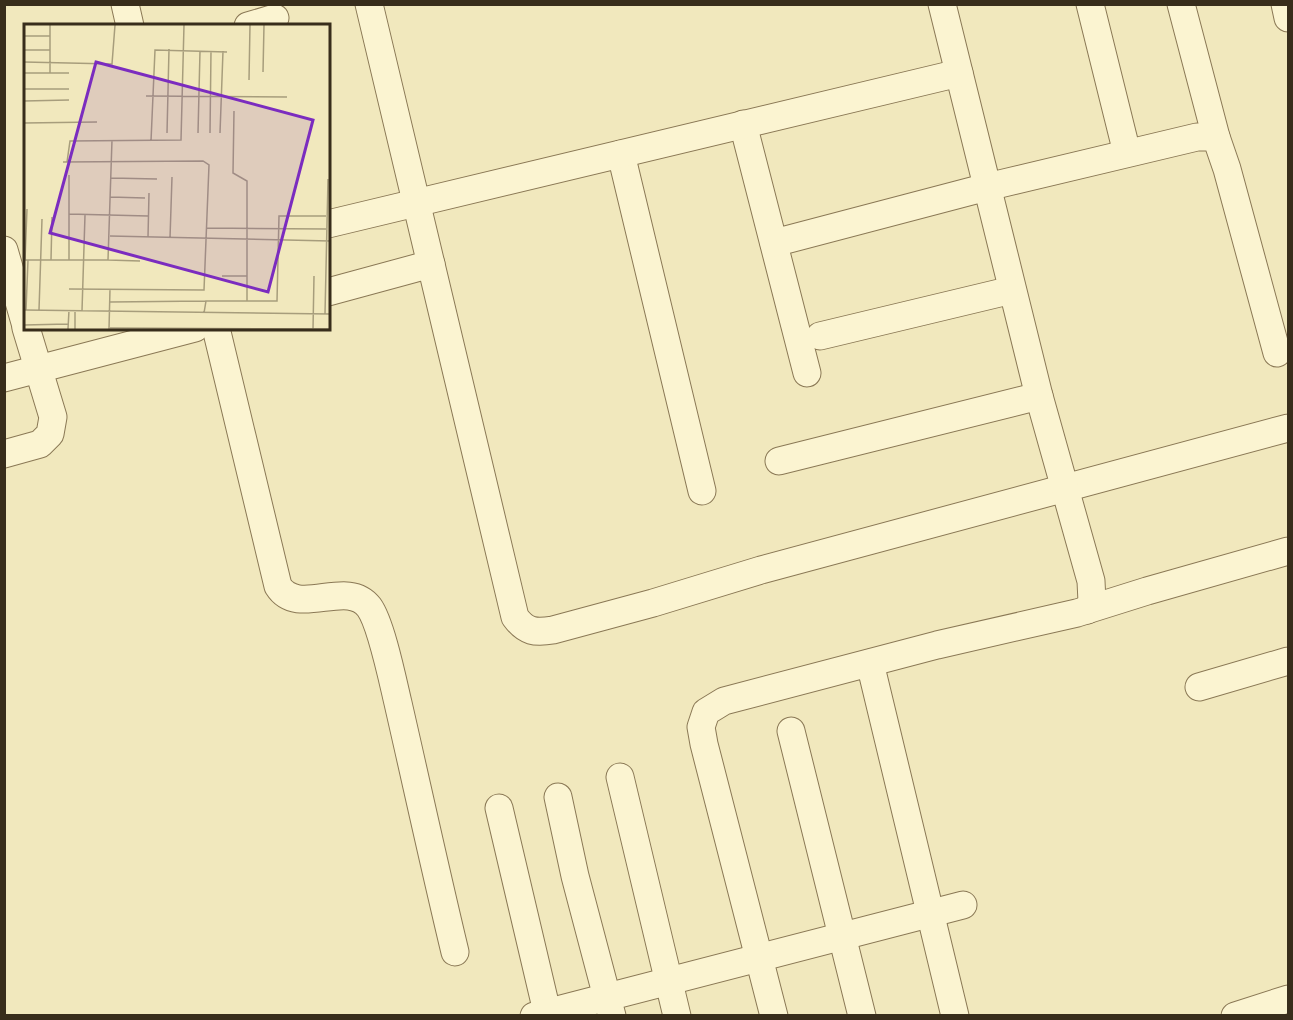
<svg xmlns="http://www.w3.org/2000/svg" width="1293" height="1020" font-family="'Zilla Slab',serif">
<rect width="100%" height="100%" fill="#f1e8bd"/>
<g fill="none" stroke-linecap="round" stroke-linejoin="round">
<defs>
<g id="street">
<path d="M125,4L130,26"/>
<path d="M369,4L515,617C526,632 535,633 553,630L653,603L761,570L1288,428"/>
<path d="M942,4L1039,396L1091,581L1092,602L1087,610"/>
<path d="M1090,4L1127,153"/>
<path d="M1181,4L1216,137"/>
<path d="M1285,4L1288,18"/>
<path d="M248,26L275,18"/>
<path d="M743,124L807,373"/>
<path d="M621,154L702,491"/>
<path d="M328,224L959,73"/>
<path d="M774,243L987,187L1197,137H1216L1227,169L1277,353"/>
<path d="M4,250L26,326"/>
<path d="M328,292L431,264"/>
<path d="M216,328L278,586C298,618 347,578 369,607C381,623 393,682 398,703C417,786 435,869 455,952"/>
<path d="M820,336L1012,290"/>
<path d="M4,378L195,328"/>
<path d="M4,454L40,444L50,434L53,417L26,328"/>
<path d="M779,461L1039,396"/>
<path d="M870,663L955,1016"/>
<path d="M1199,687L1288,661"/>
<path d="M791,731L862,1016"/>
<path d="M620,777L677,1016"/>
<path d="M558,797L575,876L612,1016"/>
<path d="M499,808L548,1016"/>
<path d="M534,1016L963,905"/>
<path d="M774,1016L704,744L701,727L706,712L724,701L937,645L1077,613L1147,591L1288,551"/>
<path d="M1235,1016L1288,999"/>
</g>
</defs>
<use href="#street" stroke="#8a7855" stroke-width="29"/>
<use href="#street" stroke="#fbf4d1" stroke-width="27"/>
</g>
<g transform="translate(24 24)">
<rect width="306" height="306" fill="#f1e8bd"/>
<path fill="none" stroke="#a79d7c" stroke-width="1.5" d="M0,12H26M0,26H26M0,38L88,40L91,1M239,48L240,1M0,49H45M26,49V1M225,56L226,1M0,65H45M122,72L263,73M0,77L45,76M210,87L209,149L223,157V277M0,99L73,98M143,109L145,25M174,109L176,27M186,109L187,27M196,109L199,27M127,117L131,26L203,28M39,138L179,137L185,141L180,266L45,265M43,138L46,117L157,116L160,1M45,151V190L124,192M87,154L133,155M86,173L121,174M183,204L302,205M86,212L306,217M124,213L125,169M146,214L148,153M0,236H84L88,116M1,236L3,185M27,236L28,193M45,236V190M84,236L116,237M198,252H223M86,278L182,277M0,286L306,290M2,286L4,236M15,286L18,195M58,287L61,191M180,289L182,277H253L255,192H302M301,290L304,155M0,301L44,300M86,304L306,305M44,305L45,286M51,305V286M85,305L86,265M289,305L290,252"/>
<path fill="#7b2cbf" fill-opacity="0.15" stroke="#7b2cbf" stroke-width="3" d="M72,38L289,96L244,268L26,209Z"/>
<rect width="306" height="306" fill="none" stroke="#382d1b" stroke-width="3"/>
</g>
<rect width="1293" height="1020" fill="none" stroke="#382d1b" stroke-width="12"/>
</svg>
